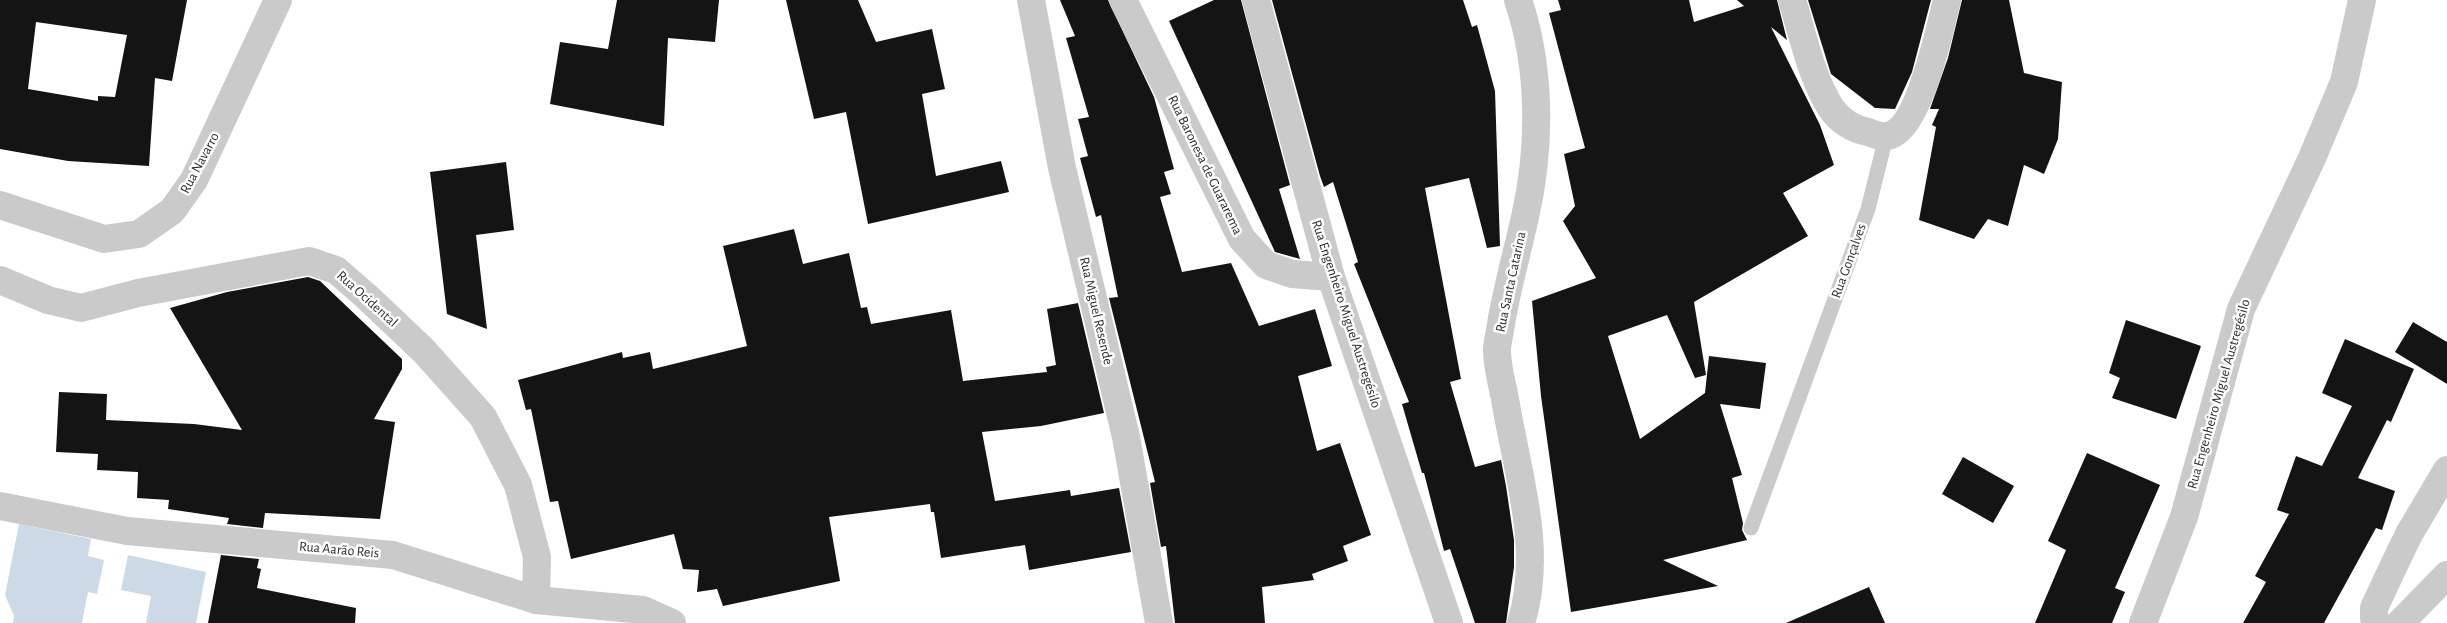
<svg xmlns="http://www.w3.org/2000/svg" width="2447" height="623" font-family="'Alegreya Sans',sans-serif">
<rect width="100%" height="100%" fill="#fff"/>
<g fill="#cbdae6">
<path d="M19,524L91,539L88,556L104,560L97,594L88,592L82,623H13L14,616L5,595Z"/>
<path d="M128,555L206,572L196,623H146L151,596L121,590Z"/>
</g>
<g fill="#141414" fill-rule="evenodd">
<path d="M0,0H187L172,81L155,78L149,166L68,161L0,149ZM36,22L127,35L115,97L98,96V101L28,89Z"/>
<path d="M617,0H719L715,42L668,38L664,126L550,104L560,42L608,49Z"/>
<path d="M786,0H858L876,42L932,29L945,89L922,94L936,176L1001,161L1009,192L868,224L846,112L814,119Z"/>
<path d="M1060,0H1108L1154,97L1174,169L1164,172L1171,194L1160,197L1182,272L1231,263L1259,326L1315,309L1332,366L1298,376L1317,451L1340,443L1371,535L1343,546L1348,561L1312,574L1314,580L1262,587L1265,623H1175L1166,546L1161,547L1150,483L1155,482L1109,298L1118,297L1101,215L1096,217L1080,158L1088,156L1078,119L1089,117L1066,38L1075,36Z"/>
<path d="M1214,0H1241L1290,185L1279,189L1300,259L1275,252L1169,21Z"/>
<path d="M1272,0H1463L1472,27L1477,25L1495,91L1500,246L1487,248L1469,178L1425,188L1461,379L1450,382L1475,467L1501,460L1506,486L1514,540V567L1506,623H1475L1450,549L1444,551L1424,473H1422L1402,404L1409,402L1354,264L1358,262L1333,182L1324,187L1320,176Z"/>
<path d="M1558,0H1689L1694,22L1744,6L1737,0H1777L1787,40L1771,27L1820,125L1834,165L1783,193L1808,236L1694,302L1706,375L1695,378L1667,315L1608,336L1640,439L1705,393L1709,356L1766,363L1760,409L1720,404L1742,475L1732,478L1743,523L1742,530L1747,540L1663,560L1718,586L1571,612L1541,396L1532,301L1596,278L1563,221L1575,206L1564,154L1585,148L1549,13L1561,10Z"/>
<path d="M1808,0H1931L1912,72L1895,109L1875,108L1831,74Z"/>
<path d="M1962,0H2009L2024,73L2062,82L2058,139L2044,174L2024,165L2008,226L1988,219L1974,239L1919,220L1936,127L1932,125L1939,109H1930L1948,58Z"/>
<path d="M506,162L514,230L476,235L487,329L447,314L430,172Z"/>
<path d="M794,229L803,264L849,253L861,308L867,307L871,324L951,310L963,381L1047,372L1046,367L1056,365L1047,309L1078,303L1104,413L1041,426L982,432L995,501L1070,490L1071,496L1119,488L1131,552L1029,570L1025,545L941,558L934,512H931L930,504L829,517L840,581L723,606L717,589L697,592L699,570L683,569L674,534L571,559L558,501L550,502L531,409L526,410L518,380L622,352L623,358L650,352L653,369L747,346L723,246Z"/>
<path d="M308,277L320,281L402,359V369L374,419L395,422L380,519L265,513L263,528L227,524L229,518L168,509L169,500L137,498L138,472L97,470L98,454L56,452L59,392L107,394L106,420L194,424L242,430L170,308L227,292Z"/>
<path d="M2126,320L2201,346L2176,419L2112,398L2120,378L2109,373Z"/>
<path d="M2413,322L2447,342V384L2395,352Z"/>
<path d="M2345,339L2414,369L2391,422L2387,420L2358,478L2395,491L2382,530L2376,528L2324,623H2243L2266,582L2255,576L2289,514L2277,510L2296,456L2322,466L2352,406L2322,393Z"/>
<path d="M2087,453L2160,485L2115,588L2125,592L2112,623H2035L2066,550L2048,541Z"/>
<path d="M1963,457L2014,486L1993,523L1942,494Z"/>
<path d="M221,555L259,559L257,568L261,569L257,588L356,608L355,623H208Z"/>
<path d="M1869,587L1885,623H1786Z"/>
</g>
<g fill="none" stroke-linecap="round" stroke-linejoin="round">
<path stroke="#cacaca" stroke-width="15" d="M1751,528L1868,209L1886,137"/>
<g stroke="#cacaca" stroke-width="28">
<path d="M1031,0L1062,168L1126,437L1159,623"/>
<path d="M1123,0L1242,239L1266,265L1292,274L1331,277"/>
<path d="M1256,0L1331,277L1449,623"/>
<path d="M1518,0C1541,68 1541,147 1525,217C1517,253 1507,288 1501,324C1500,333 1497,342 1497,350C1497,366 1502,384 1505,399C1517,473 1544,549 1521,623"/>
<path d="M1792,0C1803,35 1811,77 1831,108C1840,121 1853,129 1868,132C1873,134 1882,137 1887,136C1919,131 1940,28 1947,0"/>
<path d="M0,205L104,239L139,234L172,211L194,180L278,0"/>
<path d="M0,280L48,300L81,308L138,293L309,261L336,270L366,296L424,351L483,417L518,485L537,557L536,600"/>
<path d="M0,506L127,531L393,555L536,600L643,610L672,623"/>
<path d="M2143,623L2184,517L2241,309L2312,158L2344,82L2362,0"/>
<path d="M2377,623L2374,618V608L2395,563L2409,534L2447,470"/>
<path d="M2400,623L2447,575"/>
</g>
</g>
<g text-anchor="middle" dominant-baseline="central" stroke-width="5" stroke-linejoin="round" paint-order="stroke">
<g font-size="14" fill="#2d2d2d" stroke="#fff">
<text transform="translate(200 163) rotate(-62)">Rua Navarro</text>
<text transform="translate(1205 165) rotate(64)">Rua Baronesa de Guararema</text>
<text transform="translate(1849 261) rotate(-70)">Rua Gonçalves</text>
<text transform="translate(1511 282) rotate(-78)">Rua Santa Catarina</text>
<text transform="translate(367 299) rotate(42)">Rua Ocidental</text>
<text transform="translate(1096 311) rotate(77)">Rua Miguel Resende</text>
<text transform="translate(1346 314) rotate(72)">Rua Engenheiro Miguel Austregésilo</text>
<text transform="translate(2219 394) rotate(-74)">Rua Engenheiro Miguel Austregésilo</text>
<text transform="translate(339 550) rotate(5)">Rua Aarão Reis</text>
</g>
</g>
</svg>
